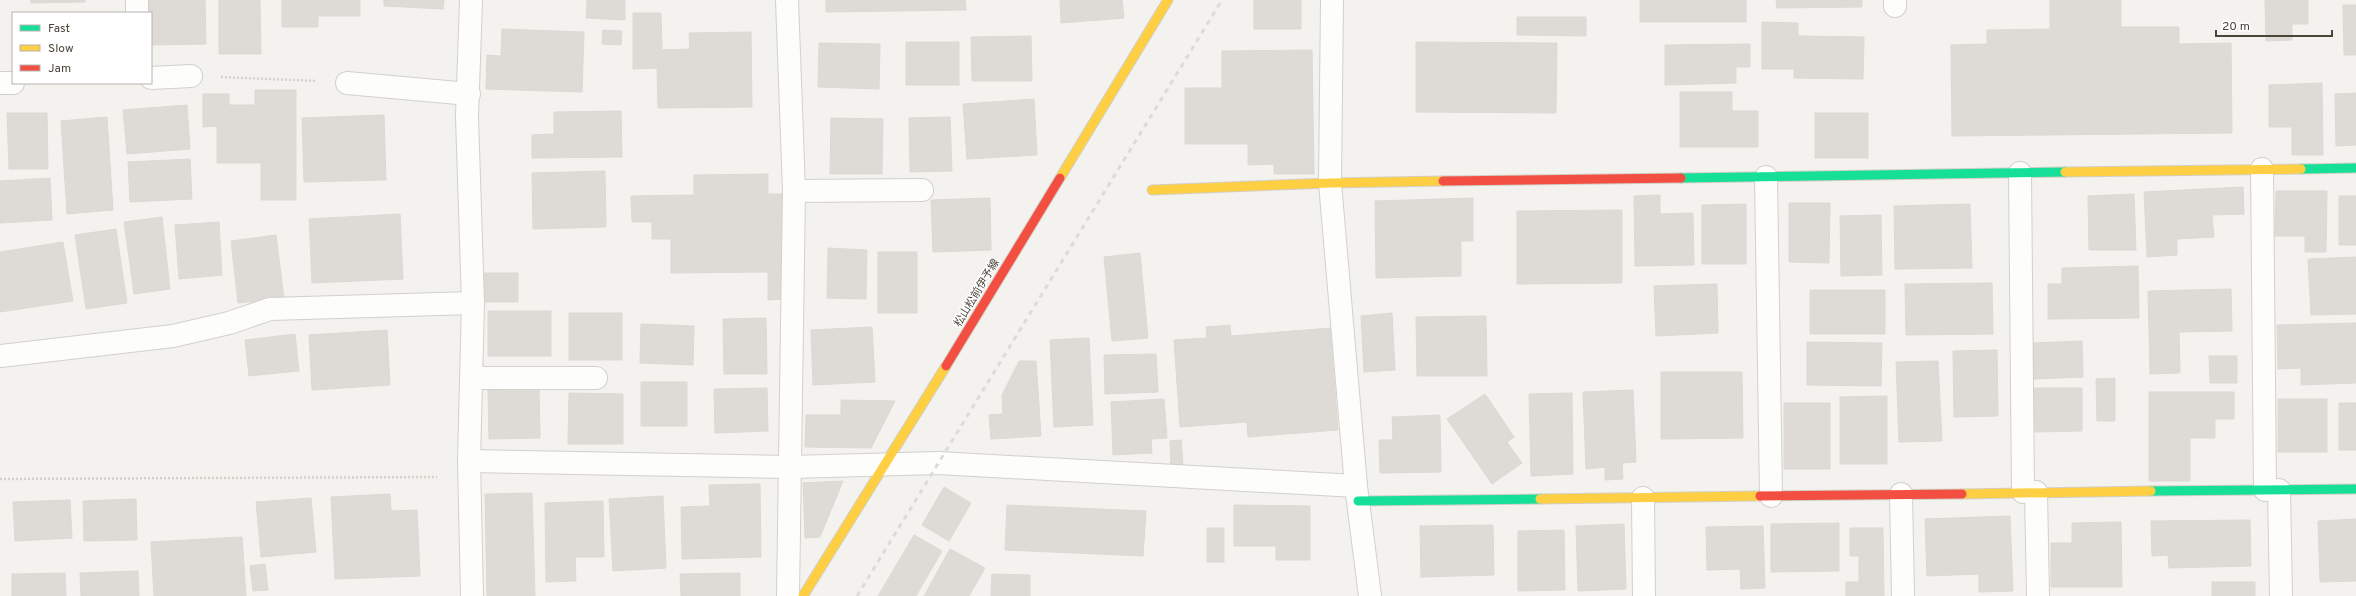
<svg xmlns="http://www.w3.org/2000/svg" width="2356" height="596" font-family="Overpass,'Noto Sans JP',sans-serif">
<rect width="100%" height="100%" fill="#f4f2ee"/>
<g fill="#dedbd6" stroke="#dcd9d4">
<path d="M31,0H85V2L31,3Z"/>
<path d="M146,0H205L206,44L151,45V13H147Z"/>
<path d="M219,0H260L261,54H219Z"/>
<path d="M282,0H360V16H318V27H282Z"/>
<path d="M384,0H444L443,9L384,6Z"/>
<path d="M587,0H625V20L586,18Z"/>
<path d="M826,0H965L966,10L826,12Z"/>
<path d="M1060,0H1122L1124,18L1061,23Z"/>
<rect x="1254" y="0" width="47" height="29"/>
<rect x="1640" y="0" width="106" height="22"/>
<path d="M1776,0H1862V7L1777,8Z"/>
<path d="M2050,0H2121V27H2179V44L2231,43L2232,133L1952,136L1951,45L1987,44V30L2050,29Z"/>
<path d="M2265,0H2308V24H2292V40L2266,41Z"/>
<path d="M2343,5H2356V55H2344Z"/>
<path d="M633,13H661L662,50L690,49L689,33L751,32L752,107L658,108L657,68L633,69Z"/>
<path d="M1517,17H1586V36L1517,35Z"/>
<path d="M1762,22L1798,23V36L1864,37L1863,79L1794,78V69H1762Z"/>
<path d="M502,29L584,32L582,92L486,89L487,55L501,56Z"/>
<path d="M603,30L622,31L621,45L602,44Z"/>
<path d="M1031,36L1032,81H972L971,37Z"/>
<rect x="906" y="42" width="53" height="43"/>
<path d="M1416,42L1557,43L1556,113L1416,112Z"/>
<path d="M819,43L880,44L879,89L818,87Z"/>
<path d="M1750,44V67H1736V83L1665,85V45Z"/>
<path d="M1312,50L1314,174H1274V164L1248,165V144H1185V88H1222V51Z"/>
<path d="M2322,83L2323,155H2292V127H2269V85Z"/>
<path d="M255,90H296V200H261V163H217V126L203,127V94H229V105H255Z"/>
<path d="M1680,92H1732V111H1758V147H1680Z"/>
<path d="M2356,93V145L2336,146L2335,94Z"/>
<path d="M1034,99L1037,155L967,159L963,104Z"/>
<path d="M187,105L190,149L127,154L123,110Z"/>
<path d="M621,111L622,157L532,158V135L554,134V112Z"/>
<path d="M7,113H47L48,169H9Z"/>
<rect x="1815" y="113" width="53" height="45"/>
<path d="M384,115L386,180L304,182L302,118Z"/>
<path d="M107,117L113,210L67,214L61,121Z"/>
<path d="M950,117L952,171L910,172L909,118Z"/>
<path d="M831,118L883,119L882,174H830Z"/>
<path d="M190,159L192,199L130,202L128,162Z"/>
<path d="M605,171L606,227L533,229L532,173Z"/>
<path d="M768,174V194H782L783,299L768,300V272L671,273V239H652V222H632L631,196L694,195V175Z"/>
<path d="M50,178L52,220L0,223V181Z"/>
<path d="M2243,187L2244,214L2212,215L2214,237L2177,239V255L2147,257L2144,192Z"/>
<path d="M2276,191H2327L2326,252H2305V236H2275Z"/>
<path d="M2134,194L2136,250H2089L2088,196Z"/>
<path d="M1660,195V214L1693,213L1694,265L1635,266L1634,196Z"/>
<rect x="2339" y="196" width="17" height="49"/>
<path d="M990,198L991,250L933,252L931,200Z"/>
<path d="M1473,198V241H1461V276L1376,278L1375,201Z"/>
<path d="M1789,203H1830L1829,263L1789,262Z"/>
<path d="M1746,204V264H1702V205Z"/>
<path d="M1970,204L1972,268L1895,269L1894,206Z"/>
<path d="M1622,210V283L1517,284V211Z"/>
<path d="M400,214L403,279L312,283L309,219Z"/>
<path d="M1881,215L1882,275L1841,276L1840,216Z"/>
<path d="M162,217L170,289L134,294L124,222Z"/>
<path d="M219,222L222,275L179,279L175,225Z"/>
<path d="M116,229L127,303L86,309L75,235Z"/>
<path d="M276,235L284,298L238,303L231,241Z"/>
<path d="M63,242L73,301L0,312V252Z"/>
<path d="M828,248L867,250L866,299L827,298Z"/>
<rect x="878" y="252" width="39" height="61"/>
<path d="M1140,253L1148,338L1112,341L1104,257Z"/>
<path d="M2356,257V314L2311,315L2308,259Z"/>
<path d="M2138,266L2139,318L2048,319V284H2062V268Z"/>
<rect x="484" y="273" width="34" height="29"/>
<path d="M1992,283L1993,334L1906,335L1905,284Z"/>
<path d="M1717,284L1718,333L1656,336L1654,286Z"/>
<path d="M2231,289L2232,331L2179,332L2180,373L2150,374L2148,291Z"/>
<rect x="1810" y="290" width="75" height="44"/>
<rect x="488" y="311" width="63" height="45"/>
<rect x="569" y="313" width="53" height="47"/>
<path d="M1392,313L1395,370L1364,372L1361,316Z"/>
<path d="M1486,316L1487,376H1417L1416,317Z"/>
<path d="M766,318L767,374H724L723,319Z"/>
<path d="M2356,323V383L2301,385V368L2278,369L2277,325Z"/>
<path d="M641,324L694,326L693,365L640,363Z"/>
<path d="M1230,325L1231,336L1330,328L1338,430L1248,437L1247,422L1180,427L1174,340L1207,338L1206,327Z"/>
<path d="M872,327L875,382L813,385L811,330Z"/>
<path d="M387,330L390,385L312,390L309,335Z"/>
<path d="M295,334L299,371L249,376L245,340Z"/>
<path d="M1089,338L1093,425L1054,427L1050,340Z"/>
<path d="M2082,341L2083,377L2034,379L2033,343Z"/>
<path d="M1807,342L1882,343L1881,386L1807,385Z"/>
<path d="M1997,350L1998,416L1954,417L1953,351Z"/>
<path d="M1156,354L1158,392L1105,394L1104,355Z"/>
<path d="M2209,356H2237V383H2210Z"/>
<path d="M1019,361H1036L1041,436L991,439L989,415L1003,414L1002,395Z"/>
<path d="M1938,361L1942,441L1899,442L1896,362Z"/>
<path d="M1661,372H1742L1743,438L1661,439Z"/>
<path d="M2115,378V421H2097L2096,379Z"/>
<rect x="641" y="382" width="46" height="44"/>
<path d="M767,388L768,431L715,433L714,389Z"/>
<path d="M2034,388H2082V431L2035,432Z"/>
<path d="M539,389L540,438L489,439L488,390Z"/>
<path d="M1633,390L1636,462L1622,463L1623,479L1605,480V467L1586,469L1583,392Z"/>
<path d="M2149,392H2234V419H2215V438H2190V481H2149Z"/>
<path d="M569,393L623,394V444H568Z"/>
<path d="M1572,393L1573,474L1531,476L1529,394Z"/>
<path d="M1485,394L1514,437L1507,442L1522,463L1492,484L1447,419Z"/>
<path d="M1887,396V464H1840V397Z"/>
<path d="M1164,399L1167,438L1151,439L1152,453L1113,455L1111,402Z"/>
<rect x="2278" y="399" width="49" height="53"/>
<path d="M841,400L895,401L871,448L805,447L806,415H841Z"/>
<rect x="1784" y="403" width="46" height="66"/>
<rect x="2339" y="403" width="17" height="47"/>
<path d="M1440,415L1441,472L1380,473L1379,440H1393L1392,417Z"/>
<path d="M1181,440L1183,465L1171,467L1170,441Z"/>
<path d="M843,481L820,537L805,538L803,483Z"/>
<path d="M760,484L761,557L682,559L681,507L710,506L709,485Z"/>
<path d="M944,487L971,503L949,541L922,525Z"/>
<path d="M532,493L535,596H487L485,494Z"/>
<path d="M390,494L391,511L417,510L420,576L335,579L331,497Z"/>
<path d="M663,496L666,568L613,571L609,499Z"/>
<path d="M311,498L316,552L261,557L256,502Z"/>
<path d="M136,499L137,540L84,541L83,501Z"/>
<path d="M70,500L72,538L15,541L13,502Z"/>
<path d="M603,501L604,557H575L576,581L546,582L545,503Z"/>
<path d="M1007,505L1146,511L1143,556L1005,550Z"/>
<path d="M1234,505L1310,506V560H1276V546H1234Z"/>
<path d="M2010,516L2013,591L1979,592V574L1927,576L1925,519Z"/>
<path d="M2356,519V581L2320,582L2318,521Z"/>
<path d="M2250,520L2251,566L2169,568L2168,555L2152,556L2151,521Z"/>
<path d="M2121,522L2122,587H2051V543H2072V523Z"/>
<path d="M1839,523V571L1771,572V524Z"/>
<path d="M1624,524L1626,589L1578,591L1576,526Z"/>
<path d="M1493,525L1494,575L1421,577L1420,526Z"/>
<path d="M1763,526L1765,588L1741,589L1740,569L1707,570L1706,527Z"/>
<rect x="1207" y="528" width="17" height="34"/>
<path d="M1850,528H1883L1884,596H1846V582H1859V556H1850Z"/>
<path d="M1564,530L1565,590L1518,591V531Z"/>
<path d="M914,535L942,551L916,596H878Z"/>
<path d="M242,537L246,596H154L151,542Z"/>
<path d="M950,549L985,568L969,596H924Z"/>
<path d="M265,564L268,590L253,591L250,566Z"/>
<path d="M138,571L139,596H81L80,573Z"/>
<path d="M65,573L66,596H12V574Z"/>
<path d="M740,573V596H681L680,574Z"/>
<path d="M992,574L1030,575V596H991Z"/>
<rect x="2212" y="582" width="43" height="14"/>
</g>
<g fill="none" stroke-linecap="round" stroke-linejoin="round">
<defs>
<g id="street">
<path d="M471,0L467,117L473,303L469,461L472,596"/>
<path d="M787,0L794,191L788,596"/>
<path d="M1332,0L1330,183L1356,486L1370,596"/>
<path d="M1895,0V6"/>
<path d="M137,13V0"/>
<path d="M151,78L191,76"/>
<path d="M0,83H13"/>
<path d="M347,83L469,94"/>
<path d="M2262,169L2265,490"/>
<path d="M2020,173L2023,492"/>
<path d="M1766,177L1771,496"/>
<path d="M794,191L922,190"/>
<path d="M0,356L173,336L229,323L270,309L473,303"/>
<path d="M471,378H596"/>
<path d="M469,461L790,467L938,463L1356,486"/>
<path d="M2279,490L2281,596"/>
<path d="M2036,492L2038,596"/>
<path d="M1901,494L1903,596"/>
<path d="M1643,498L1644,596"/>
</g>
<g id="fast">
<path d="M2301,169L2356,168"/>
<path d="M1681,178L2065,172"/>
<path d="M2151,491L2356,489"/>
<path d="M1358,501L1540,499"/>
</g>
<g id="slow">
<path d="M2065,172L2301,169"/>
<path d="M1060,178L1168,0"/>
<path d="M1152,190L1330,183L1443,181"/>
<path d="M1962,494L2151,491"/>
<path d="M1540,499L1760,496"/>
<path d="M803,596L946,366"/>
</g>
<g id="jam">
<path d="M1443,181L1681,178"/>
<path d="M946,366L1060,178"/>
<path d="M1760,496L1962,494"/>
</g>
</defs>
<use href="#street" stroke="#d2d0cb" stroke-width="24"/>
<use href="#fast" stroke="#d3cfc5" stroke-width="11"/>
<use href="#slow" stroke="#d3cfc5" stroke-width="11"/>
<use href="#jam" stroke="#d3cfc5" stroke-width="11"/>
<g stroke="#d3d2cc" stroke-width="2.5" stroke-dasharray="2 2" stroke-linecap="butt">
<path d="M221,77L316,81"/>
<path d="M0,479L437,477"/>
</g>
<use href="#street" stroke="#fdfdfc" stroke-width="22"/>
<use href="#fast" stroke="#16e098" stroke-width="9"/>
<use href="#slow" stroke="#ffcf43" stroke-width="9"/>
<use href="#jam" stroke="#f24e42" stroke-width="9"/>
<path stroke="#dbdbda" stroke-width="3" stroke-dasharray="5 5" stroke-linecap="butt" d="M857,596L1222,0"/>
</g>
<g text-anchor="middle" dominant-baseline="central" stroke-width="3" stroke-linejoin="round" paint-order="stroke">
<g font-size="11" fill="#4b4439" stroke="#fff">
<text transform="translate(977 293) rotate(-59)">松山松前伊予線</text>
</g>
</g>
<rect x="12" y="12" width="140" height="72" fill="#ffffff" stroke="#b7b4b0"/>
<rect x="20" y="25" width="20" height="6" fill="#16e098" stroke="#b7b4b0"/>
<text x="48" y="32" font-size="12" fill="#4b4439">Fast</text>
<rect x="20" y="45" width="20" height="6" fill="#ffcf43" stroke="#b7b4b0"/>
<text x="48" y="52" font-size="12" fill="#4b4439">Slow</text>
<rect x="20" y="65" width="20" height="6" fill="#f24e42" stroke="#b7b4b0"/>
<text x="48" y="72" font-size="12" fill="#4b4439">Jam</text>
<path d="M2216 30v6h116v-6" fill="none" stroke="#4b4439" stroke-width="2"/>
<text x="2222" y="30" font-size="12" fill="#4b4439" stroke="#ffffff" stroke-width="3" paint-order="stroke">20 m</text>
</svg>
